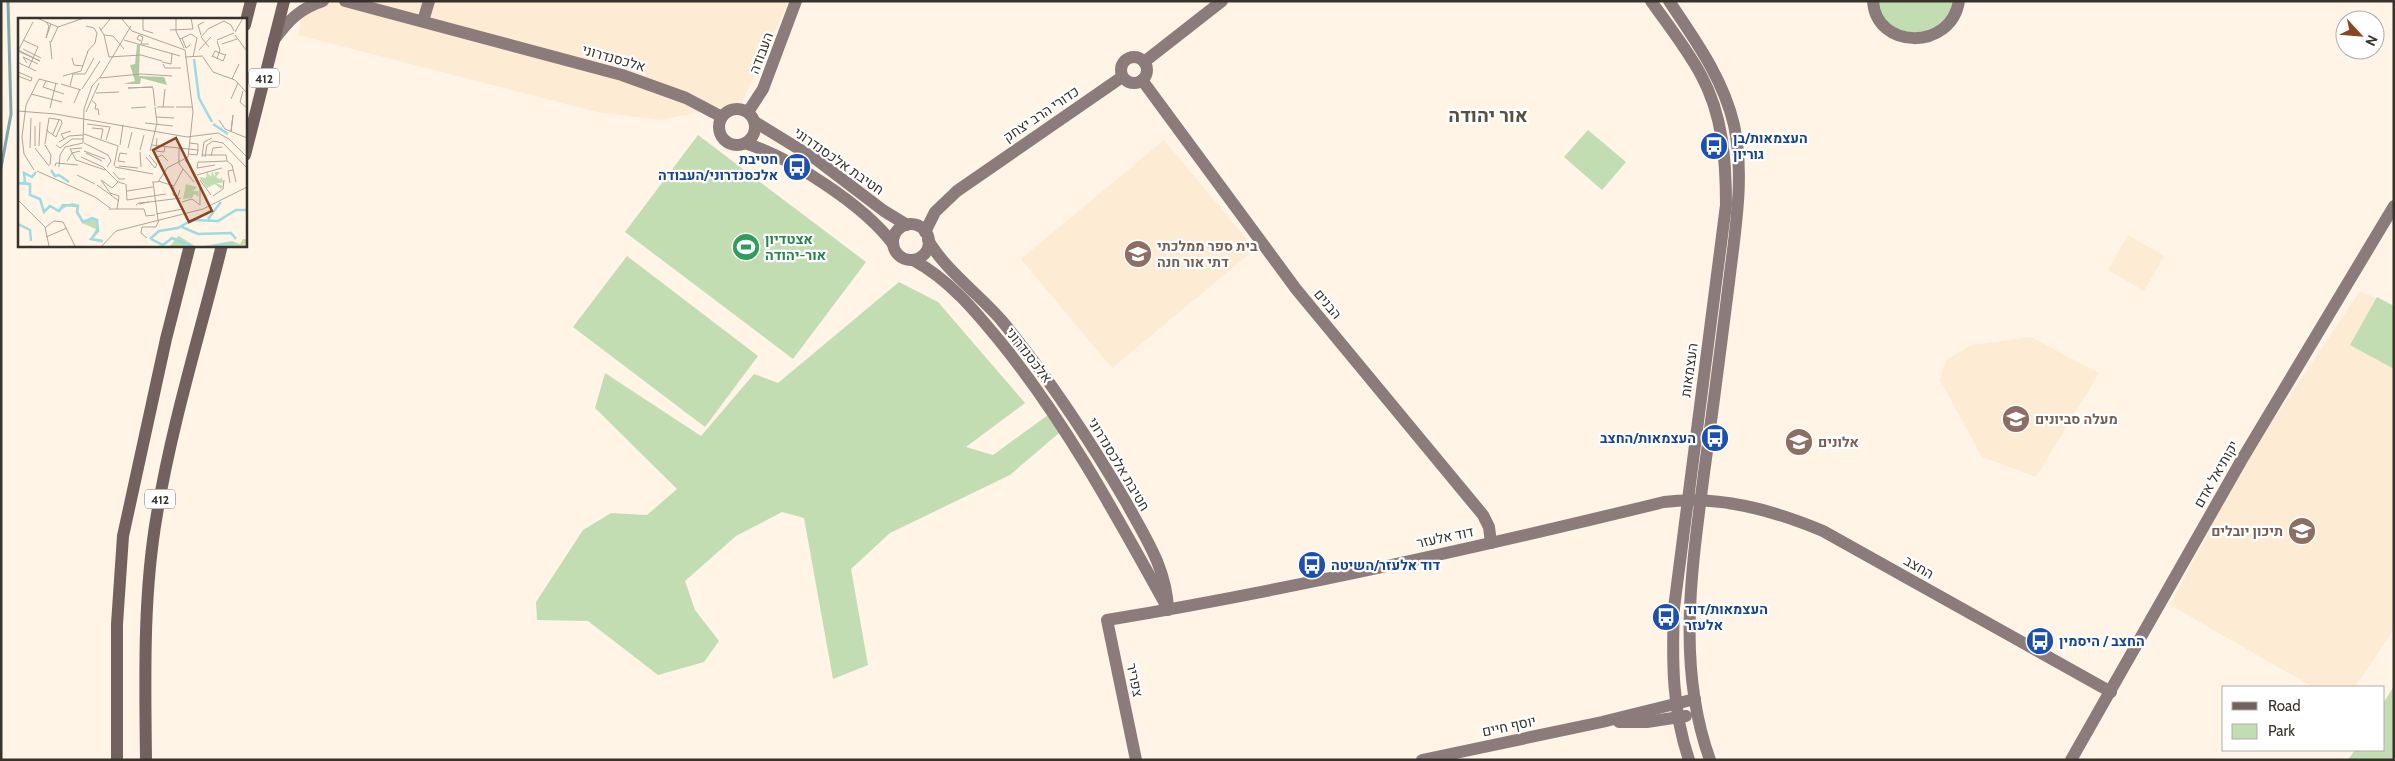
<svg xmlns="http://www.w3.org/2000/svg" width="2395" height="761" font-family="Cabin,Heebo,sans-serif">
<rect width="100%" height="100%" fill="#fff4e6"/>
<g fill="#feebd3">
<path d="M306,1H789L741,104L660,120L597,112L298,35Z"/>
<path d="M1164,140L1255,249L1112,368L1021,259Z"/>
<path d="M2128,235L2164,256L2144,291L2108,270Z"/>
<path d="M2360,291L2394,306V629L2355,687H2313L2170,605L2248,458Z"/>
<path d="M2031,337L2099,373L2036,477L1982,457L1940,380L1946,360L1972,345Z"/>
</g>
<g fill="#c2ddb2">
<path d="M1875,1H1957L1955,9L1926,36L1888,27Z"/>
<path d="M1588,130L1626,162L1602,190L1564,157Z"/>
<path d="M698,135L866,262L793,359L625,232Z"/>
<path d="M627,256L758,356L705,427L573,327Z"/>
<path d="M899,282L938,302L1025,403L966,447L993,455L1048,415L1059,433L1010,475L890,533L851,569L868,665L833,679L804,518L782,512L736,536L685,581L695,610L719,641L704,662L658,675L588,621L537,620L536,602L583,530L611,513L647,515L677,489L595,408L605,373L701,436L754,374L778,383Z"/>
<path d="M2377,297L2394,306V369L2350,345Z"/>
<path d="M2394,686V756L2391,760H2348L2355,750H2384V702Z"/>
</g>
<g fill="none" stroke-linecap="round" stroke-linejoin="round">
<path stroke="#7ea8ac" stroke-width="3" d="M1,168L11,114L8,1"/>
<g stroke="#8b7c7b" stroke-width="12">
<path d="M345,1L622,75L686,98L722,117"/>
<path d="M1651,1C1668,25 1687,49 1701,75C1723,115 1726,161 1726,205L1674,608C1672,660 1672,710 1689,760"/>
<path d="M1669,1C1695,40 1723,78 1734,125C1745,176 1735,231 1729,282C1721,345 1713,409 1704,473C1692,568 1676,666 1710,760"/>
<path d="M1873,1C1876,50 1951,51 1959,1"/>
<path d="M423,21L429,1"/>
<path d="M274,40C288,21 300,8 323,1"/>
<circle cx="1134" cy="70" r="13"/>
<path d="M1144,62L1222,1"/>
<path d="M1142,80L1296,289L1483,515L1489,527L1491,543"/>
<circle cx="737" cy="127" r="18"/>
<path d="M748,112L763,89L796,1"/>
<path d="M755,122L817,160L884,211L907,225"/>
<path d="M745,143C791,158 864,205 893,244"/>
<circle cx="911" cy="242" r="18"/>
<path d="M925,232L935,212L957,191L1122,77"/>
<path d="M928,240C945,270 980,295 1002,321C1049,378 1089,439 1126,502C1145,537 1167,569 1168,610"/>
<path d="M913,260C949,279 977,313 1003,345C1068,426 1117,517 1167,607"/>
<path d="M1619,722H1647L1686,716"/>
<path d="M1136,760L1107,620C1294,589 1480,547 1664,502C1719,495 1773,510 1823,531L2111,692"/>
<path d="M1422,760L1602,722L1695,699"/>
<path d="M2071,760L2241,461L2394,206"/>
</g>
<g stroke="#73615f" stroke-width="12">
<path d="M245,25L251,1"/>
<path d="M245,155L284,1"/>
<path d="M117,760V624L123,536L166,339L190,245"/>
<path d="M146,760C145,678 143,594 157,514C172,423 200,334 222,245"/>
</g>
</g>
<defs>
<symbol id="bus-disc" viewBox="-11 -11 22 22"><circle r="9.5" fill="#1a4fb4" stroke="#fff"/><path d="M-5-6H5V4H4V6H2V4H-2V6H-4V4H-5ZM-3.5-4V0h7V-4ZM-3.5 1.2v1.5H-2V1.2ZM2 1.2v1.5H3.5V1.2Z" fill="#fff"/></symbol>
<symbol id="stadium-disc" viewBox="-11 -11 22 22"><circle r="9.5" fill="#2e9e5b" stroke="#fff"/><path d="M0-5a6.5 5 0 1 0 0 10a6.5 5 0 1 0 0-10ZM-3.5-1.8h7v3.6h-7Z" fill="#fff"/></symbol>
<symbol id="school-disc" viewBox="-11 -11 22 22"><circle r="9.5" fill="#8d6e63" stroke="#fff"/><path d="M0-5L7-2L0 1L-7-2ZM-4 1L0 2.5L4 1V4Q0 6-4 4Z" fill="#fff"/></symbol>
</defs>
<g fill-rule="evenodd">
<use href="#bus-disc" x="1698" y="130" width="32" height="32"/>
<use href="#bus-disc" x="781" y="151" width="32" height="32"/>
<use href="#stadium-disc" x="730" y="231" width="32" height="32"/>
<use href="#school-disc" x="1122" y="238" width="32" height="32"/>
<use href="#school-disc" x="2000" y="403" width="32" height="32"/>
<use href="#bus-disc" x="1699" y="422" width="32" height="32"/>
<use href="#school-disc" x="1783" y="426" width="32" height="32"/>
<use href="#school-disc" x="2286" y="515" width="32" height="32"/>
<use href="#bus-disc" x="1296" y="549" width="32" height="32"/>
<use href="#bus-disc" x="1650" y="601" width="32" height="32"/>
<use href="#bus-disc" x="2024" y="625" width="32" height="32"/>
</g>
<g text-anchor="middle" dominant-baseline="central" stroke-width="4.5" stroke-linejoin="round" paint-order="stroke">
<g fill="#fff" stroke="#73706b" stroke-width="1">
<rect x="249" y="68.5" width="30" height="19" rx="4"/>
<rect x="145" y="489.5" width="30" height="19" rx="4"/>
</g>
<g font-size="12" font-weight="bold" fill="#37322b">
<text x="264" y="78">412</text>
<text x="160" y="499">412</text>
</g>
<g font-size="14" fill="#37322b" stroke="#fff">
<text transform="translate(761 53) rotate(-69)">העבודה</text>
<text transform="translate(614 58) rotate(16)">אלכסנדרוני</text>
<text transform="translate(1041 114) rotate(-34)">כדורי הרב יצחק</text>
<text transform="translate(839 161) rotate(35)">חטיבת אלכסנדרוני</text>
<text transform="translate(1328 304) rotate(50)">הבנים</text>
<text transform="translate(1029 355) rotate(52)">אלכסנדרוני</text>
<text transform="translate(1689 370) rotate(-82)">העצמאות</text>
<text transform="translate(1119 464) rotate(59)">חטיבת אלכסנדרוני</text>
<text transform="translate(2216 474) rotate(-60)">יקותיאל אדם</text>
<text transform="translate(1445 537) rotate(-12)">דוד אלעזר</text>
<text transform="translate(1919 567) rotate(30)">החצב</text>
<text transform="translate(1135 680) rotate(78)">צפריר</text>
<text transform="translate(1509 726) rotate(-12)">יוסף חיים</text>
</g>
<g font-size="14" font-weight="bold" fill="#164399" stroke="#fff" text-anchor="start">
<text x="1733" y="138">העצמאות/בן<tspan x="1733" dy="16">גוריון</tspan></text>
<text x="778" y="159" text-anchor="end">חטיבת<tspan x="778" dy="16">אלכסנדרוני/העבודה</tspan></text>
<text x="1696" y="438" text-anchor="end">העצמאות/החצב</text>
<text x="1331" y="565">דוד אלעזר/השיטה</text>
<text x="1685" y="609">העצמאות/דוד<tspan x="1685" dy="16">אלעזר</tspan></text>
<text x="2059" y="641">החצב / היסמין</text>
</g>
<g font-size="14" font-weight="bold" fill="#27864d" stroke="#fff" text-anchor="start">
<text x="765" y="239">אצטדיון<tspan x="765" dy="16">אור-יהודה</tspan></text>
</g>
<g font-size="14" font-weight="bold" fill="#785e54" stroke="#fff" text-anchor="start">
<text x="1157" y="246">בית ספר ממלכתי<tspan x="1157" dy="16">דתי אור חנה</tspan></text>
<text x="2035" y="419">מעלה סביונים</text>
<text x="1818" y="442">אלונים</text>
<text x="2283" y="531" text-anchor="end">תיכון יובלים</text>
</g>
<g font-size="19" font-weight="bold" fill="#5b4f41" stroke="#fff">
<text x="1488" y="115">אור יהודה</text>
</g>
</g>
<g transform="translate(18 18)">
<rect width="229" height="229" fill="#fff4e6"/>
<path d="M194,153L197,159V154H202L198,159L202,161L204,159L205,165H198L205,168L203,171L197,166L189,170L181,159L188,160L189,154L193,159ZM6,163L13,166L12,176L23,181L26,193L31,187L41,193L45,187L55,185L61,187L60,194L65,204L77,200L80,213L74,221L86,225L72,222L78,211L64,205L58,194L59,189L51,187L40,194L33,188L25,194L22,182L11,177V167L0,166ZM168,166L179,169L175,173H180L181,179L176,176L174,180L165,181ZM160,218H161L177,228H152ZM225,221H229V228H186L214,223L222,226Z" fill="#c2ddb2"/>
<path d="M122,26L121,58L146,59L149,67L123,60L122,66H105L117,63L112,47L117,46L119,27Z" fill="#b0cba1"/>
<path fill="none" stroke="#9cdbe4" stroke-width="2.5" d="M176,41L181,80L194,104M195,106L210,116M33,152L37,158L41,157L51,164M7,164L6,155L14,159L18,154M0,165L12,166V177L22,181L26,194L32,188L41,193L45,187L60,188L59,194L65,204L74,200L79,202L80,213L73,221L85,223M190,201L203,184M0,206L12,212L13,223M164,209L180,216L213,215L218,221M132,221L141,213L160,210L174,202L200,203L218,192H229M133,221L145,227L154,220L173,228M196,228L215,225"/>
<path fill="none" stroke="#afa69b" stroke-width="1" d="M19,0L40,9M103,0L114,13L167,32L175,94L170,139L149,150L140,164H134M125,0V12L135,15M158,0V13L166,30M28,4L31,8L28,20L33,6M68,8L76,10L79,15L77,25L69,34M81,9L86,17L91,39L123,37L144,43M83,12L93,0M152,12L175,11L173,0M217,14L225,0M86,17L95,18L106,31M183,17L180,7L186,4M217,17L228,32M164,20L168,30L172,27M162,21L173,16L179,20L175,39M5,22L20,29L11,49M106,22L162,38M199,22L216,15M32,23L34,41M123,23L119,21L121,17L125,19L123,26H131M33,24L40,9L66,0M204,26L219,21M191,29L183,19L190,11L206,3L213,7L216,13M5,31L23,40M0,32L22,43L0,33M181,32L193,19M0,33L15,4M194,38L205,43L208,36M167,39L185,38M185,39L195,54L217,62L229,75M194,39L197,33L207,37M54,40L56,47L65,48M199,41L202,32L199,23M144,44L153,46L154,35M1,45L18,53M9,45L5,39L20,46M145,46L147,50H163M0,54L14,60L13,63L0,58M45,58L63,53L70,33M82,60L123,56L154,58M21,61L40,66M214,61L221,46M28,63L25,69L46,76M43,66L63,72M52,68L55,56H67L76,40M135,69L110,70L135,69M135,70L137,88M64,71L82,43M225,73L222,84L229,90M78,75L101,74M13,76L44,84M213,81L220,65M74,83L78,86L77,91H80L81,97M56,85L62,71M139,89H156M145,89L147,71M158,89H175M32,90L38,65M113,90L128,89M0,93L37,96L169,119L200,115L211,121L229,139M68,94L81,65M139,99L156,100M201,102L207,111L229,120M127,105L155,108M69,106L92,109L88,122M74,110L85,111L83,121M28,112L38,119L44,105L43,102L31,100M213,113L215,97L213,114M35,116L41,102M66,116L100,128M139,120L138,133L146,134L147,129M46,121L43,116L53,113M195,123L205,125L229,150M41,124L51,118L65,117M65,125L66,91L74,68L83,58L113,8M66,125L90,137L93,143L89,149M171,125L180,126V132M27,126L31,100M27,127L33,137L32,147M38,127L42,130L54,121H65M102,127L105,107M133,127L180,132L179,137L170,136M17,128V108M21,128L22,104M12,130L13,100M17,130L31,148M64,130L52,131L58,142L87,152M110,130L114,114M161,130V146L176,164M122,132L126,117M66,133L87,141M132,133L139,105L137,89M122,134L123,149M68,135L84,143M184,137H208L209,143M193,138L195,130L204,129M63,139L85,149L100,164L107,166M128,139L137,150L139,147L131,137M184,139L186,124L194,120M187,139L189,127L195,123M137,140L144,137L150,143M167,142L178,157M49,143L54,135L62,133M209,143L214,147L218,164M107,144L100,143L102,135L109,136M186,144H180L179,150L197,147M186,144L209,143M37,148L38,145L60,147M96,148L100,128M101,148L120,150M41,149L42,137L47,129L65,125M97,149L135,156M16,152L6,136L4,119L8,87L21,61M19,153L77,179L92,190M95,154L101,161H107M59,157L77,166M179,157L204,150M182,162L193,177M140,163L156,168M135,164L140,202M212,165L210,153L215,152M108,166L109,182L148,176M79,167L101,183M156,168L165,151M156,169L155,177L160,178L162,172M109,173L135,169M195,178L205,171L206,162M0,182L27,209M131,184L163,180M164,184L174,181L182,187V166L178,158M118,187L121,185L131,184L121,186M91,191H126M99,191L101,178L92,175L83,162L94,170L100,164M126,191L128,198L137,197M138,196L165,191M27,209L31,228M28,209L36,203L45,204L57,228M28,219L49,210M129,220L123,215L124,209H138L141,202M84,228L98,213L185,191L229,169"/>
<path fill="#8c4423" fill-opacity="0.15" stroke="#8c4423" stroke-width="2.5" d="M158,120L194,193L171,204L135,132Z"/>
<rect width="229" height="229" fill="none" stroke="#37322b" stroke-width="2.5"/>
</g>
<rect width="2395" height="761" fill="none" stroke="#37322b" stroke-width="5"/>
<rect x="2222" y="686" width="162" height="65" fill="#ffffff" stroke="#afadaa"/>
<rect x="2232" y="702" width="25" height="8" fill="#73615f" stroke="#afadaa"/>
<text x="2268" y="711" font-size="15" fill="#37322b">Road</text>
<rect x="2232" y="724" width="25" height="15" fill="#c2ddb2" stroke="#afadaa"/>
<text x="2268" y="736" font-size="15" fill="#37322b">Park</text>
<g transform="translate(2360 35) rotate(116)"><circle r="24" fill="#ffffff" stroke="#afadaa"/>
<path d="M0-4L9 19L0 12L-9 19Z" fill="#8c4423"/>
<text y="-8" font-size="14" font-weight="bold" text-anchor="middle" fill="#37322b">N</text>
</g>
</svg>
